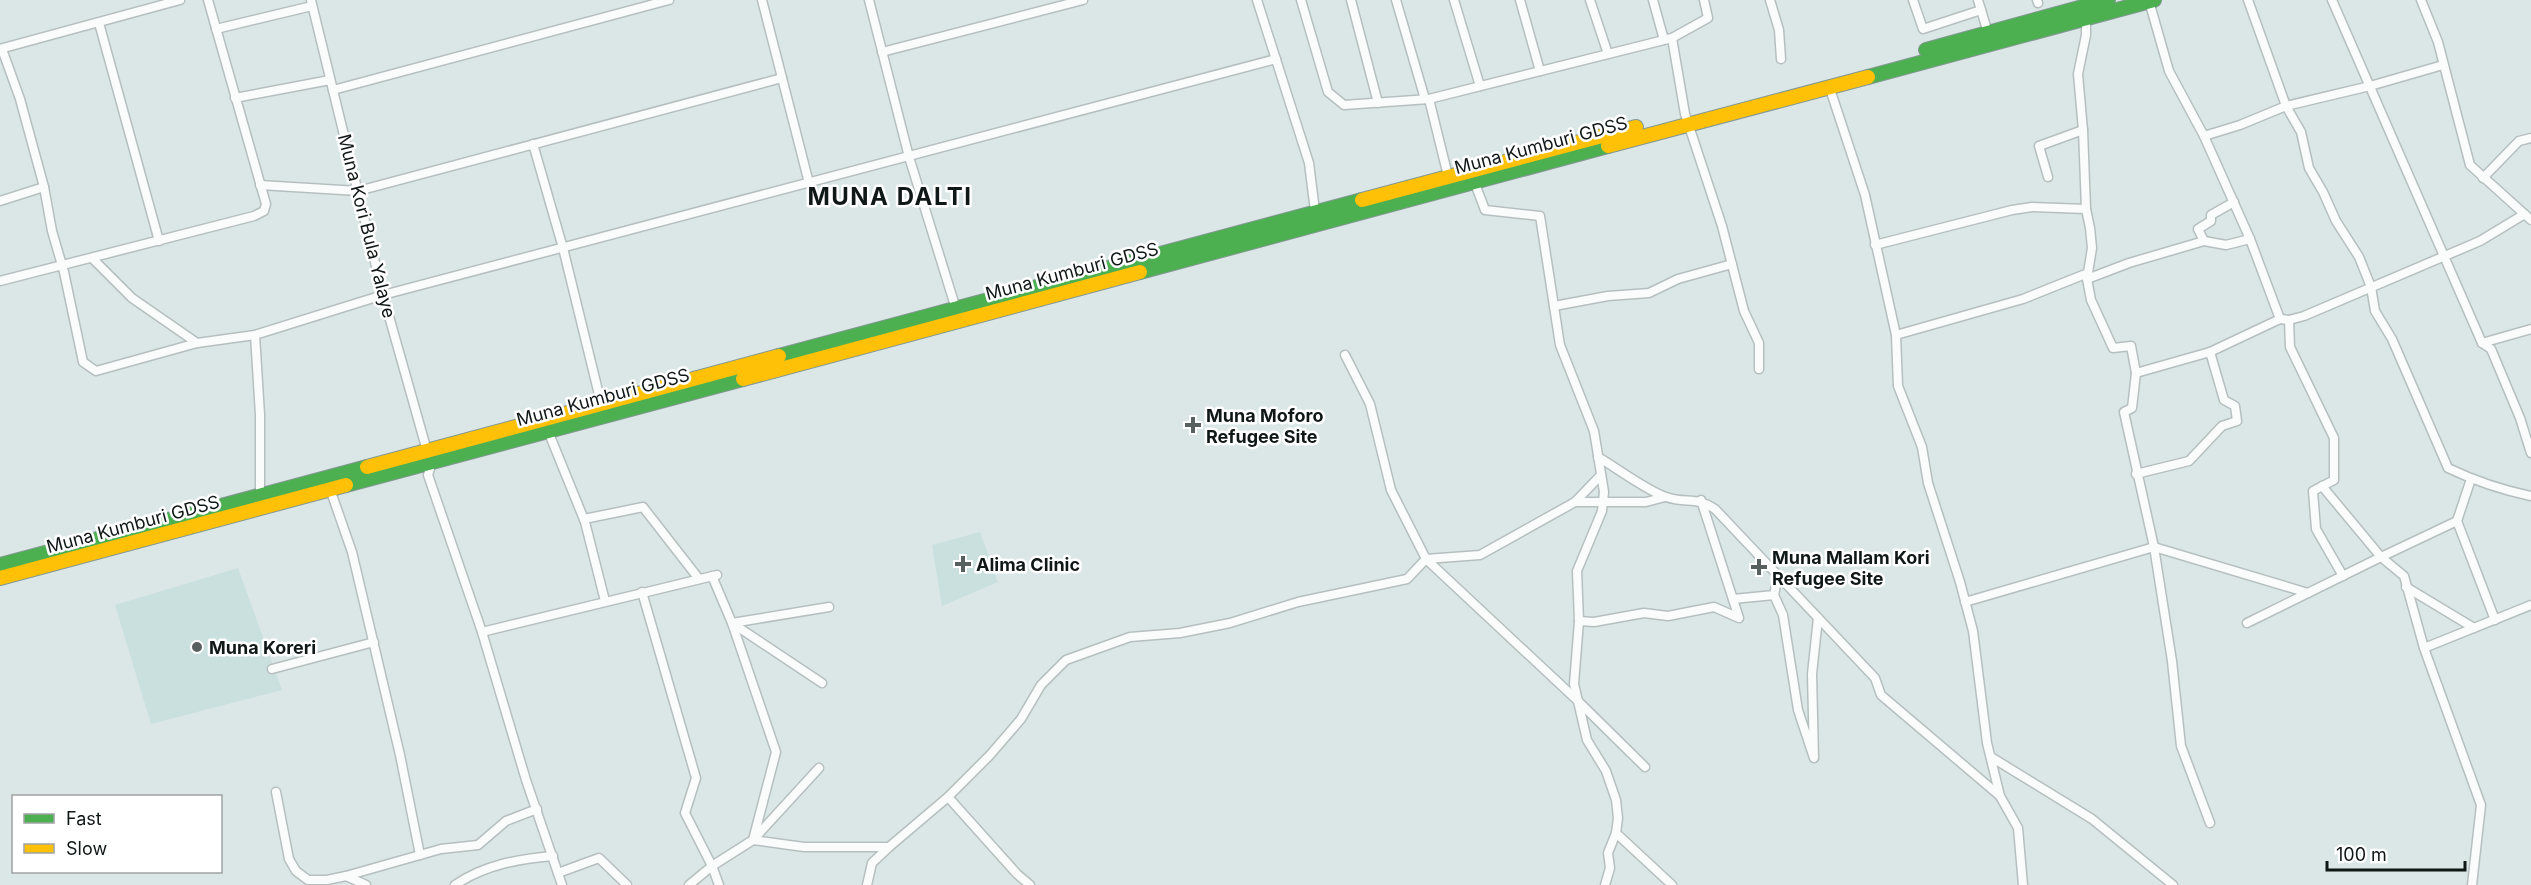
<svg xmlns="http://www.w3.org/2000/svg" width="2531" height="885" font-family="Inter,sans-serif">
<rect width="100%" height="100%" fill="#dbe7e6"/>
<g fill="#c9e0df">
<path d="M980,532L998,582L942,606L932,545Z"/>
<path d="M238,568L282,690L151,724L115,605Z"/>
</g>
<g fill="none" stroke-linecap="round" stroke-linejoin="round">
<defs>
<g id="street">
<path d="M311,0L383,295L431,465L428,475L482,632L526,780L562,885"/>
<path d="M762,0L809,183"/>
<path d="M869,0L909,157L956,309"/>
<path d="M1257,0L1309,163L1315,211"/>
<path d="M1301,0L1328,92L1344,105L1429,99L1672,38L1708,18L1704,0"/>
<path d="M1351,0L1378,103"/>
<path d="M1396,0L1425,99"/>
<path d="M1454,0L1480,86"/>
<path d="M1520,0L1540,71"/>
<path d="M1590,0L1608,54"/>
<path d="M1653,0L1664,40"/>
<path d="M1770,0L1779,30L1781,59"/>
<path d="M1913,0L1923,29L1981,10"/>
<path d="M1978,0L1988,33"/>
<path d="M2037,0L2038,3"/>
<path d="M2248,0L2286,106L2301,132L2309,168L2323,192L2336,221L2359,257L2371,287L2375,311L2392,339L2448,468C2475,481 2502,490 2531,496"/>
<path d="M2332,0L2482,343L2491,349L2520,418L2531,453"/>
<path d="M2421,0L2438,42L2470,165L2531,220"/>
<path d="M2149,1L2169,71L2204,136"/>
<path d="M99,23L159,241"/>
<path d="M216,29L312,6"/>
<path d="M1672,38L1685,114L1722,226L1744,311L1759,343V369"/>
<path d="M0,49L180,0"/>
<path d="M2,49L20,99L44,187L52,231L64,272L83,362L96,371L197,343L255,335L383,295L1276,59"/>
<path d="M882,52L1083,0"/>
<path d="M1829,86L1865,195L1896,335L1898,386L1922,447L1928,483L1960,582L1973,631L1987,743L2000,796L2018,828L2023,885"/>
<path d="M333,90L669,0"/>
<path d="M235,98L330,80"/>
<path d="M1429,99L1448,176"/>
<path d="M2083,130L2078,74L2086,35V18"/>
<path d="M533,144L563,248L601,403"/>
<path d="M2048,177L2039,146L2083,130L2086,209L2090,228L2092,248L2087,279L2091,300L2113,348L2131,346L2136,373L2132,408L2124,412L2154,547L2172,661L2181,746L2210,823"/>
<path d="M2483,178L2519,141L2531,138"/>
<path d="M1474,181L1485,210L1540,216L1560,345L1594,431L1604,492L1602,511L1577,571L1579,621L1574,684L1587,740L1606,771L1616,800L1618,818L1616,833L1672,885"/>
<path d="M260,185L358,191L782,78"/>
<path d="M0,201L44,187"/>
<path d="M2204,241L2226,245L2250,239"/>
<path d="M1875,245L2012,210L2032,207L2086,209"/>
<path d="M92,258L132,298L197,343"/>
<path d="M2087,279L2129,263L2204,241L2198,229L2211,221V215L2234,202"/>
<path d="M0,281L254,216L264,211L266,204L208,0"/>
<path d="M1554,306L1608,296L1649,293L1678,279L1732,264"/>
<path d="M2280,319L2250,239L2204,136L2240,125L2286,106L2370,86L2443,65"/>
<path d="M2289,320L2290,347L2334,438V480L2313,491L2316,529L2343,576"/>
<path d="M255,335L260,415V494"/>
<path d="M1896,335L2023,299L2088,273"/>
<path d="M2482,343L2531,329"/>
<path d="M1345,355L1370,404L1391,490L1426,559L1480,555L1575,502L1601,475"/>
<path d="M2136,373L2210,352L2280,319L2289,320L2304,316L2480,241L2523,215"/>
<path d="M548,431L585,522L605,601"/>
<path d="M1598,457C1617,468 1647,491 1666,497C1687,504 1695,496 1715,509L1875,678L1881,695L2000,796"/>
<path d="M2136,474L2189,461L2222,426L2237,421L2235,406L2224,400L2210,352"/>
<path d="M2322,486L2381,557L2457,521L2471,479"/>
<path d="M330,489L352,552L400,755L420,855"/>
<path d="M1575,502H1646L1665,497"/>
<path d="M584,519L643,507L699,579"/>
<path d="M2457,521L2495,620"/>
<path d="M712,576L732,623L822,683"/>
<path d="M2406,587L2474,628"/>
<path d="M642,592L696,778L685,813L712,866L689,885"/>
<path d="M1774,595L1783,615L1798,710L1814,758L1812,674L1818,618"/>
<path d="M1733,599L1774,595L1778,575"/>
<path d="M1965,602L2154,547L2308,593"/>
<path d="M1579,621L1594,622L1644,613L1668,616L1714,607L1739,618L1701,500"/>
<path d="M2247,623L2381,557L2404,576L2424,648L2481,805L2472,885"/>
<path d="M482,632L717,575"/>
<path d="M2424,648L2531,605"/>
<path d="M272,669L374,642"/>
<path d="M1991,757L2092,819L2173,885"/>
<path d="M819,768L753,840L804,847H889L948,797L990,755L1021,719L1041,685L1066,660L1130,637L1180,633L1230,623L1298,602L1407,579L1426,559L1578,701L1645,767"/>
<path d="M276,792L289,859L296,871L308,880H327L346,876L441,849L478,845L506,821L537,809"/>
<path d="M948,797L1017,874L1030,885"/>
<path d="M558,873L599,858L627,885"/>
<path d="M346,876L366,885"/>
<path d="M455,885C484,865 518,859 553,856"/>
<path d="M719,885L712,866L753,840L776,752L732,623L829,607"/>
<path d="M867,885L872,863L889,847"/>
<path d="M1605,885L1610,868L1608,853L1616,833"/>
</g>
<g id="fast">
<path d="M1926,50L2108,0"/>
<path d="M1868,77L2154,0"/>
<path d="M1140,272L1608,146"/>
<path d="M779,356L1362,200"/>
<path d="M346,485L743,379"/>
<path d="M0,565L367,467"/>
</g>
<g id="slow">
<path d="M1608,146L1868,77"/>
<path d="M1362,200L1636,127"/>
<path d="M743,379L1140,272"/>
<path d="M367,467L779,356"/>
<path d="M0,578L346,485"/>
</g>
</defs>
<use href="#street" stroke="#b6bfbf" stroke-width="11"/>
<use href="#fast" stroke="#839893" stroke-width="16"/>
<use href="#slow" stroke="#839893" stroke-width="16"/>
<use href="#street" stroke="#fafbfb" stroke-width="8"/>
<use href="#fast" stroke="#4caf50" stroke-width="14"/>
<use href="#slow" stroke="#ffc107" stroke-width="14"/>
</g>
<g fill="#57605f" stroke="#fff" stroke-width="2">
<path d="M1190 416h6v6h6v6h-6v6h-6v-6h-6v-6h6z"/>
<path d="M960 555h6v6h6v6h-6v6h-6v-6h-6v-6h6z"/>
<path d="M1756 558h6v6h6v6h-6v6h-6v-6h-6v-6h6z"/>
<circle cx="197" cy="647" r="6"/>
</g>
<g text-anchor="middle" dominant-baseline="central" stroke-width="5" stroke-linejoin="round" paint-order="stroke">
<g font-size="18" fill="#101817" stroke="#fff">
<text transform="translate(1541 145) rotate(-15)">Muna Kumburi GDSS</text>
<text transform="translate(367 226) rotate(76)">Muna Kori Bula Yalaye</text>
<text transform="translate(1072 271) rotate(-15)">Muna Kumburi GDSS</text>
<text transform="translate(603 397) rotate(-15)">Muna Kumburi GDSS</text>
<text transform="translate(133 524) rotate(-15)">Muna Kumburi GDSS</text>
</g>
<g font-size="18" font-weight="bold" fill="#101817" stroke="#fff" text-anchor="start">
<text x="1206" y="415">Muna Moforo<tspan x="1206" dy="21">Refugee Site</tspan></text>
<text x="1772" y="557">Muna Mallam Kori<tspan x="1772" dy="21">Refugee Site</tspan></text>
<text x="976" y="564">Alima Clinic</text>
<text x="209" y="647">Muna Koreri</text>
</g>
<g font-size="24" font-weight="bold" letter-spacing="1.5" fill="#101817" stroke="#fff">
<text x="890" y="196">MUNA DALTI</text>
</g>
</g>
<rect x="12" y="795" width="210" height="78" fill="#ffffff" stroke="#9fa3a2" stroke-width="1.5"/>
<rect x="24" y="814" width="30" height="9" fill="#4caf50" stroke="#9fa3a2" stroke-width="1.5"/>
<text x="66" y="825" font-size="18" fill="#101817">Fast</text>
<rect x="24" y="844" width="30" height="9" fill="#ffc107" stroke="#9fa3a2" stroke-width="1.5"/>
<text x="66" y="855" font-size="18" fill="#101817">Slow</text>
<path d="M2327 861v9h138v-9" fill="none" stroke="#101817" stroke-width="3"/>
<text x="2336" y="861" font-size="18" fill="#101817" stroke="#ffffff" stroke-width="4.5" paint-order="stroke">100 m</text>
</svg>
